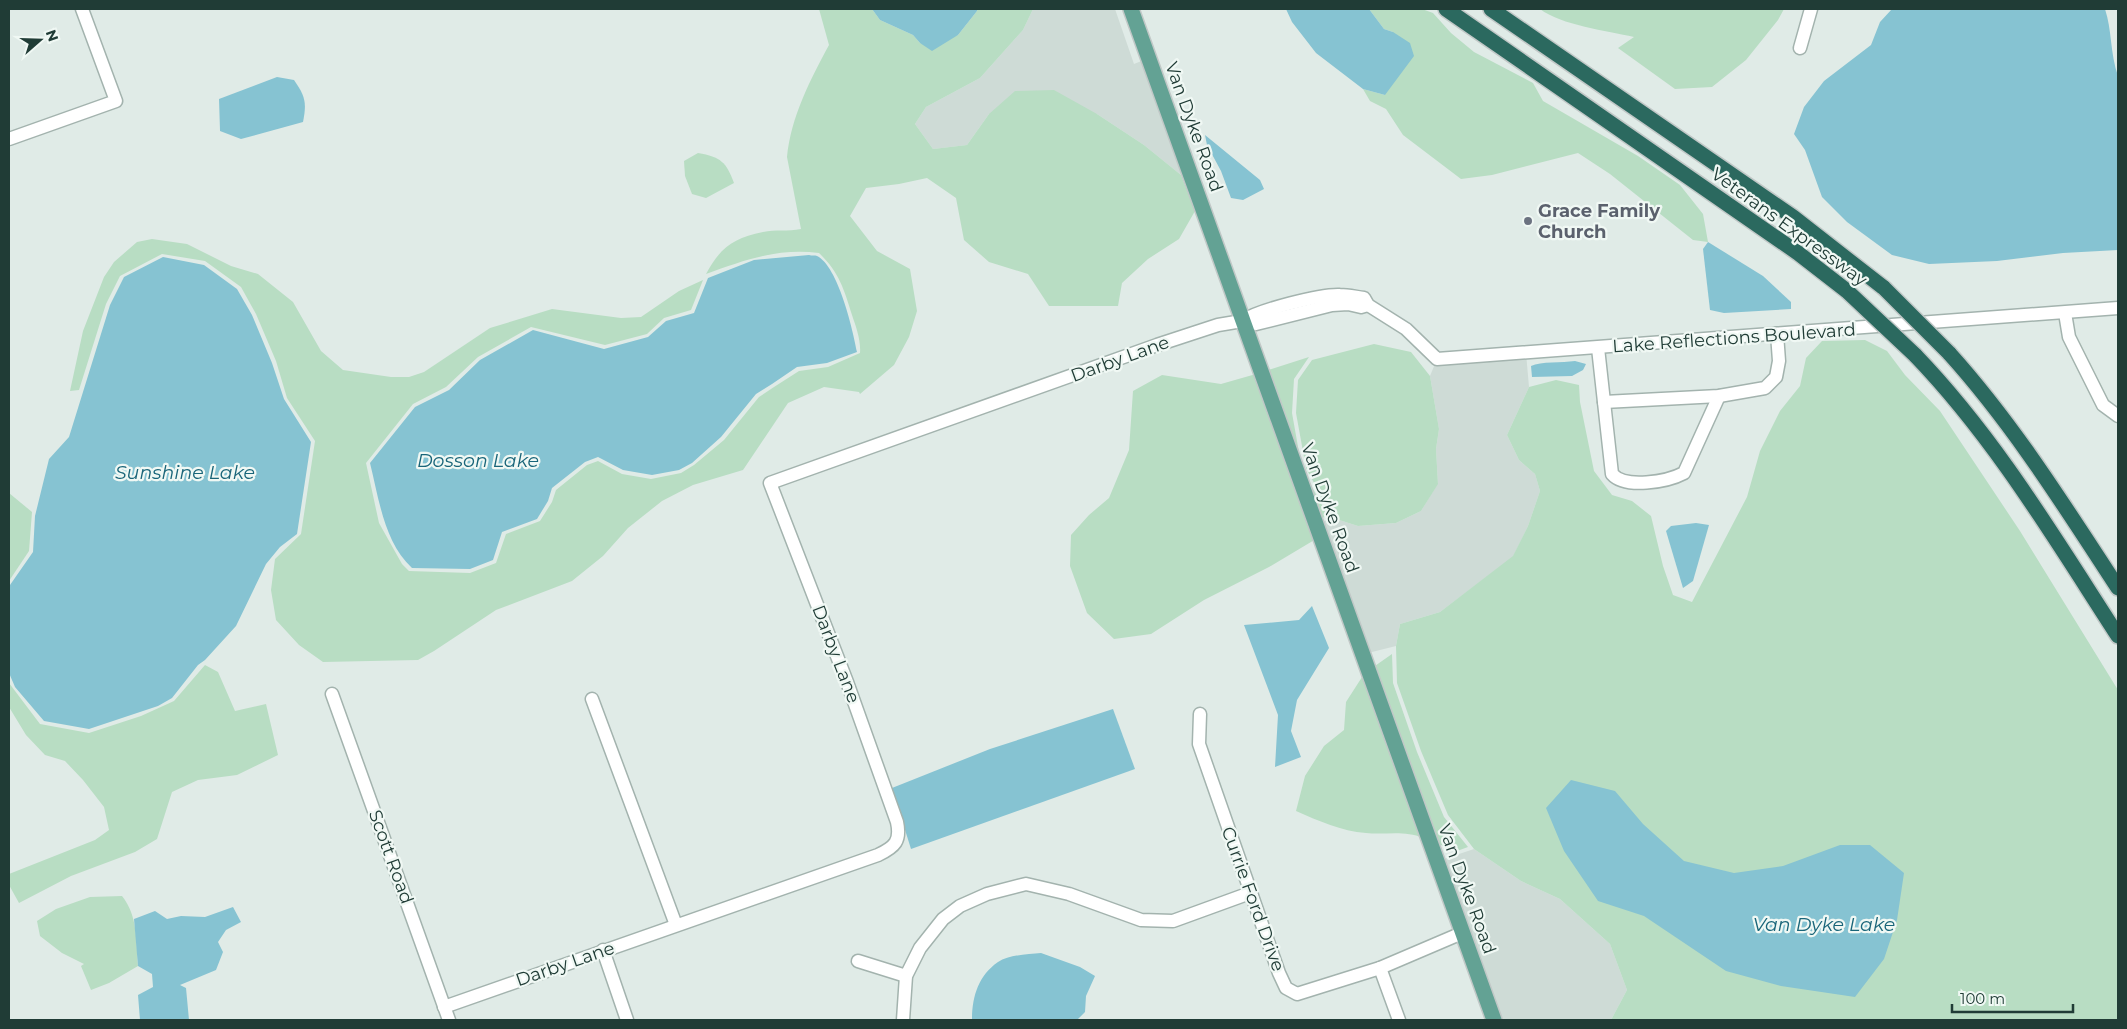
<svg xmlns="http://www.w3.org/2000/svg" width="2127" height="1029" font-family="Montserrat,sans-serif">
<rect width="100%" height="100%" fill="#e0ebe7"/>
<g fill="#cedbd6">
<path d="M1033,9H1115L1134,64L1144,60L1186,173L1183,180L1181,175L1144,145L1097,114H989L967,145L933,149L915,124L926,107L980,78L1023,30Z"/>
<path d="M1526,353L1529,387L1507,435L1519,460L1535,474L1540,491L1528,526L1513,557L1440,612L1400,624L1396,646L1368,653L1319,523L1333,518L1358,526L1396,523L1421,511L1438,483L1436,449L1439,429L1430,376L1437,359Z"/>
<path d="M1474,849L1521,881L1560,899L1610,944L1627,990L1611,1020H1498L1441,860Z"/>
</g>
<g fill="#b8ddc3">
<path d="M819,9H872L880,20L913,35L920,43L926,45L958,35L977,11V9H1033L1023,30L980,78L926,107L915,124L933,149L967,145L989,114L1015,91L1054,90L1097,114L1144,145L1181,175L1195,211L1179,239L1148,259L1122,283L1118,306H1049L1028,274L989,262L964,240L956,198L927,178L899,184L866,188L850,216L877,251L910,269L917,311L909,337L894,365L860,394L859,392L824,387L788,403L743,470L693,485L662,501L628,528L603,556L572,581L496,610L434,651L418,660L323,662L299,645L276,620L271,590L275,559L301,534L315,441L287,398L276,361L256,314L241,287L205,261L162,254L120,276L106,304L79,390L70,391L83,331L104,277L114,262L137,242L152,239L187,244L231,266L258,274L293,302L321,351L343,370L391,377H409L424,372L490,328L526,317L552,309L621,318L641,317L679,291L703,280L691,310L664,318L647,334L605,345L531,327L478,357L446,387L413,404L366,463L379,523L402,564L409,571L470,573L496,563L506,534L540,521L552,502L556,490L587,465L598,461L622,474L651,479L681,473L694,465L724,440L759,397L774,387L799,371L828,367L860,353C861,340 856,327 852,315C844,289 839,272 819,253C777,248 745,260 706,274C720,248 733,238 763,232C775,229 788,232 801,229L787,157C791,117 810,80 829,45Z"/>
<path d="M1369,9H1422L1433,13L1451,33L1474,52L1533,83L1543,101L1638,156L1680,185L1703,214L1708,242L1693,240L1610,174L1578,153L1492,175L1461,179L1403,135L1386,109L1370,101L1363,89L1385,95L1393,32L1384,29Z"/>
<path d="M1540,9H1784L1778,20L1746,60L1712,87L1675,89L1618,48L1634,37C1607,31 1561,25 1540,9Z"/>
<path d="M698,153C721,157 726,162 734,183L706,198L692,194L685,176L684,161Z"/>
<path d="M1865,340L1887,351L1905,375L1940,411L2020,531L2118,690V1020H1611L1627,990L1610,944L1560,899L1521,881L1474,849L1448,815L1421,751L1397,683L1396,646L1400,624L1440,612L1513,556L1528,526L1540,491L1535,474L1519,460L1507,435L1529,387L1556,380L1579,385L1580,402L1594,471L1612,495L1632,501L1651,516L1663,566L1673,595L1692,602L1747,497L1760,451L1780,411L1800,386L1806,358L1822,341Z"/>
<path d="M1374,344L1411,352L1430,376L1439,429L1436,449L1438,484L1421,511L1396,523L1358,526L1333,518L1306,468L1296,413L1298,380L1312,360Z"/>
<path d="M1309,357L1294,379L1292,413L1302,469L1328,516L1319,519L1265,371Z"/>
<path d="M1256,374L1316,539L1269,567L1204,600L1151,634L1114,639L1087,613L1070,566L1071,535L1089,515L1109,498L1129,450L1133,391L1162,375L1221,384Z"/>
<path d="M9,493L32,512L29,551L9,581Z"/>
<path d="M1392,654L1393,683L1417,752L1444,817L1468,847L1457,851L1435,843L1372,668Z"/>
<path d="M205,665L218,672L235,711L266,704L278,755L237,775L198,780L172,792L157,839L135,852L71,876L19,903L9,885V874L95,840L109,830L104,807L83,780L65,761L45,755L26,735L9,707V683L40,724L89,733L141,716L174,701Z"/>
<path d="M1364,674L1423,838C1405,830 1386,835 1366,833C1341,831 1319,821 1296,811L1305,776L1324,746L1344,730L1346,702Z"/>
<path d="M122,896C138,916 136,941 138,966L109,983L91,990L81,966L84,964L62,953L40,936L37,921L56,909L90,897Z"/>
</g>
<g fill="#86c3d2">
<path d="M872,9H977V11L958,35L932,51L920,43L913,35L880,20Z"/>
<path d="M1286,9H1369L1384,29L1393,32L1410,43L1414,56L1385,95L1363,89L1316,53L1292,22Z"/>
<path d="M1892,9H2105C2112,30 2110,53 2118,76V250L2063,253L1997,261L1929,264L1892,255L1847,222L1822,197L1805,150L1794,134L1804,107L1824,81L1871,45L1880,22Z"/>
<path d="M277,77L294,80C305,96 307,102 303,122L241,139L220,131L219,99Z"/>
<path d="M1205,135L1260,180L1264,189L1243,200L1231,198L1221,171L1207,145Z"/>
<path d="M1708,242L1763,276L1791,302V309L1724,313L1710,310L1703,249Z"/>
<path d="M809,255C812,256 815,255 817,256C838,266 853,330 857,352L827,363L797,367L772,384L756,394L721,437L692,463L679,470L652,475L623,470L598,457L585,462L552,488L548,501L537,519L502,532L493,560L470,569L412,568C384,542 379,499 370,463L415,407L449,390L480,360L533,330L604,349L648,337L666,321L694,313L708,278L754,260Z"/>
<path d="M163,257L204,265L237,289L252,315L272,363L284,399L311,442L297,534L280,547L266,564L236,626L205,660L198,665L172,698L158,706L89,729L44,721L15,687L9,673V590L10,585L33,552L35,516L49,459L69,437L110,305L124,277Z"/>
<path d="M1575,361L1586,364L1583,370L1572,376L1532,377L1531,366C1541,361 1562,363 1575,361Z"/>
<path d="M1696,523L1709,525L1693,581L1683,588L1666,531L1671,526Z"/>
<path d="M1312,606L1329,648L1297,700L1291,731L1301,757L1275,767L1278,715L1244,625L1299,620Z"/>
<path d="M1113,709L1135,769L911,849L892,788L990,749Z"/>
<path d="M1571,780L1615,791L1643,824L1684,861L1734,873L1783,866L1840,845H1870L1904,873L1897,920L1884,959L1855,997L1781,986L1726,971L1644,916L1598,901L1564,851L1546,808Z"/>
<path d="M233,907L241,922L226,930L218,942L223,952L216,970L180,985L186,988L189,1020H140L138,995L153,987L152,974L138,966L134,919L155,911L167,919L181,916L205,917Z"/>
<path d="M1041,953L1080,967L1095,976L1086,996L1085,1012L1077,1020H972C972,997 978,976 998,962C1009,955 1028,954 1041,953Z"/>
</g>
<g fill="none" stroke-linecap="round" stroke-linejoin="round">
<defs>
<g id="minor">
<path d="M1800,48L1811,9"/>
<path d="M9,139L116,101L82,9"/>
<path d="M2065,313L2069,337L2103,405L2118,416"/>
<path d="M1242,321C1259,310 1320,294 1340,295C1348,295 1356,297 1364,298L1368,305L1406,329L1437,359L2118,308"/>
<path d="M1598,348L1612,474C1625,489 1667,482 1684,473L1719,396"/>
<path d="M1604,402L1719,396L1765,388L1776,377L1779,361L1777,334"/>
<path d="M332,694L449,1020"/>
<path d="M592,699L676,925"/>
<path d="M1200,714L1199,744L1279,973L1286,988L1297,994L1380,968L1462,933"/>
<path d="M603,950L627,1020"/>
<path d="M858,961L906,976"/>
<path d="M1380,968L1399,1020"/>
<path d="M444,1007L878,855C895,847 901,841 897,822L847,682L770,483L1157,345L1218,325L1242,321L1256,324L1332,305L1348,304L1361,307L1368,305"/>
<path d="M903,1020L906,976L920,948L943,919L960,906L987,894L1026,884L1069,894L1141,920L1173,921L1250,893"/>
</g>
<path id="major" d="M1131,9L1494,1020"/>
<g id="highway">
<path d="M1446,9L1798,253L1847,291"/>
<path d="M1491,9L1793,217L1884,288"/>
<path d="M1949,353C2014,425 2065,507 2118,588"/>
<path d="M1915,355C1996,439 2055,539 2118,636"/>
</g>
</defs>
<use href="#minor" stroke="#a3b3ae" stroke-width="15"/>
<use href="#major" stroke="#c1c8c7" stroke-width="18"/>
<use href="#highway" stroke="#c1c8c7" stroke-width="18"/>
<use href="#minor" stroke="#fff" stroke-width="12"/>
<use href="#major" stroke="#63a294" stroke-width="15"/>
<use href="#highway" stroke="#2b695f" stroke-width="15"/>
<defs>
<g id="highway-bridge">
<path d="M1884,288L1949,353"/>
<path d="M1847,291L1915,355"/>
</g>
</defs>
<use href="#highway-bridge" stroke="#c1c8c7" stroke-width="18" stroke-linecap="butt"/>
<use href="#highway-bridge" stroke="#2b695f" stroke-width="15"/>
</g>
<circle fill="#6b7280" stroke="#f0f8f4" stroke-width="2" cx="1528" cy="221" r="5"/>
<g text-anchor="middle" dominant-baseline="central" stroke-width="4.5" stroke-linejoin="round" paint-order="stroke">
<g font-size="18" fill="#203c36" stroke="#f0f8f4">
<text transform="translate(1194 127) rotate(70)">Van Dyke Road</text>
<text transform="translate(1789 227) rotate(36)">Veterans Expressway</text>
<text transform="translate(1734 338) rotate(-4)">Lake Reflections Boulevard</text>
<text transform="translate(1120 359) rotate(-20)">Darby Lane</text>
<text transform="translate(1330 508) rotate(70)">Van Dyke Road</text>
<text transform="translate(836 654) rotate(69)">Darby Lane</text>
<text transform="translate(391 857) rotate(70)">Scott Road</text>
<text transform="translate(1467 889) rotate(70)">Van Dyke Road</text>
<text transform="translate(1253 899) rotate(70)">Currie Ford Drive</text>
<text transform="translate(565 964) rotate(-19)">Darby Lane</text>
</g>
<g font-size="18" font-weight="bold" fill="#5b616d" stroke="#f0f8f4" text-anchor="start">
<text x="1538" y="211">Grace Family<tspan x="1538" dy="21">Church</tspan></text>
</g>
<g font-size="19" font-style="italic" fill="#196579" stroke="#f0f8f4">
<text x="478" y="460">Dosson Lake</text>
<text x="185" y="472">Sunshine Lake</text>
<text x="1824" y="924">Van Dyke Lake</text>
</g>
</g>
<rect width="2127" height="1029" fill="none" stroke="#203c36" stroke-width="20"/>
<g transform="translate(40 40) rotate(70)" stroke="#f0f8f4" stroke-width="4" paint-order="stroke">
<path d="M0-4L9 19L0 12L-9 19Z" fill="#203c36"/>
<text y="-8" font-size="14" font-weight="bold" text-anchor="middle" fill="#203c36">N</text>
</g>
<path d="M1952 1004v8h121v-8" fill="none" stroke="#203c36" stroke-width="2.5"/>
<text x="1960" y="1004" font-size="15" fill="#203c36" stroke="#f0f8f4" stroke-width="4" paint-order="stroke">100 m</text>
</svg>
